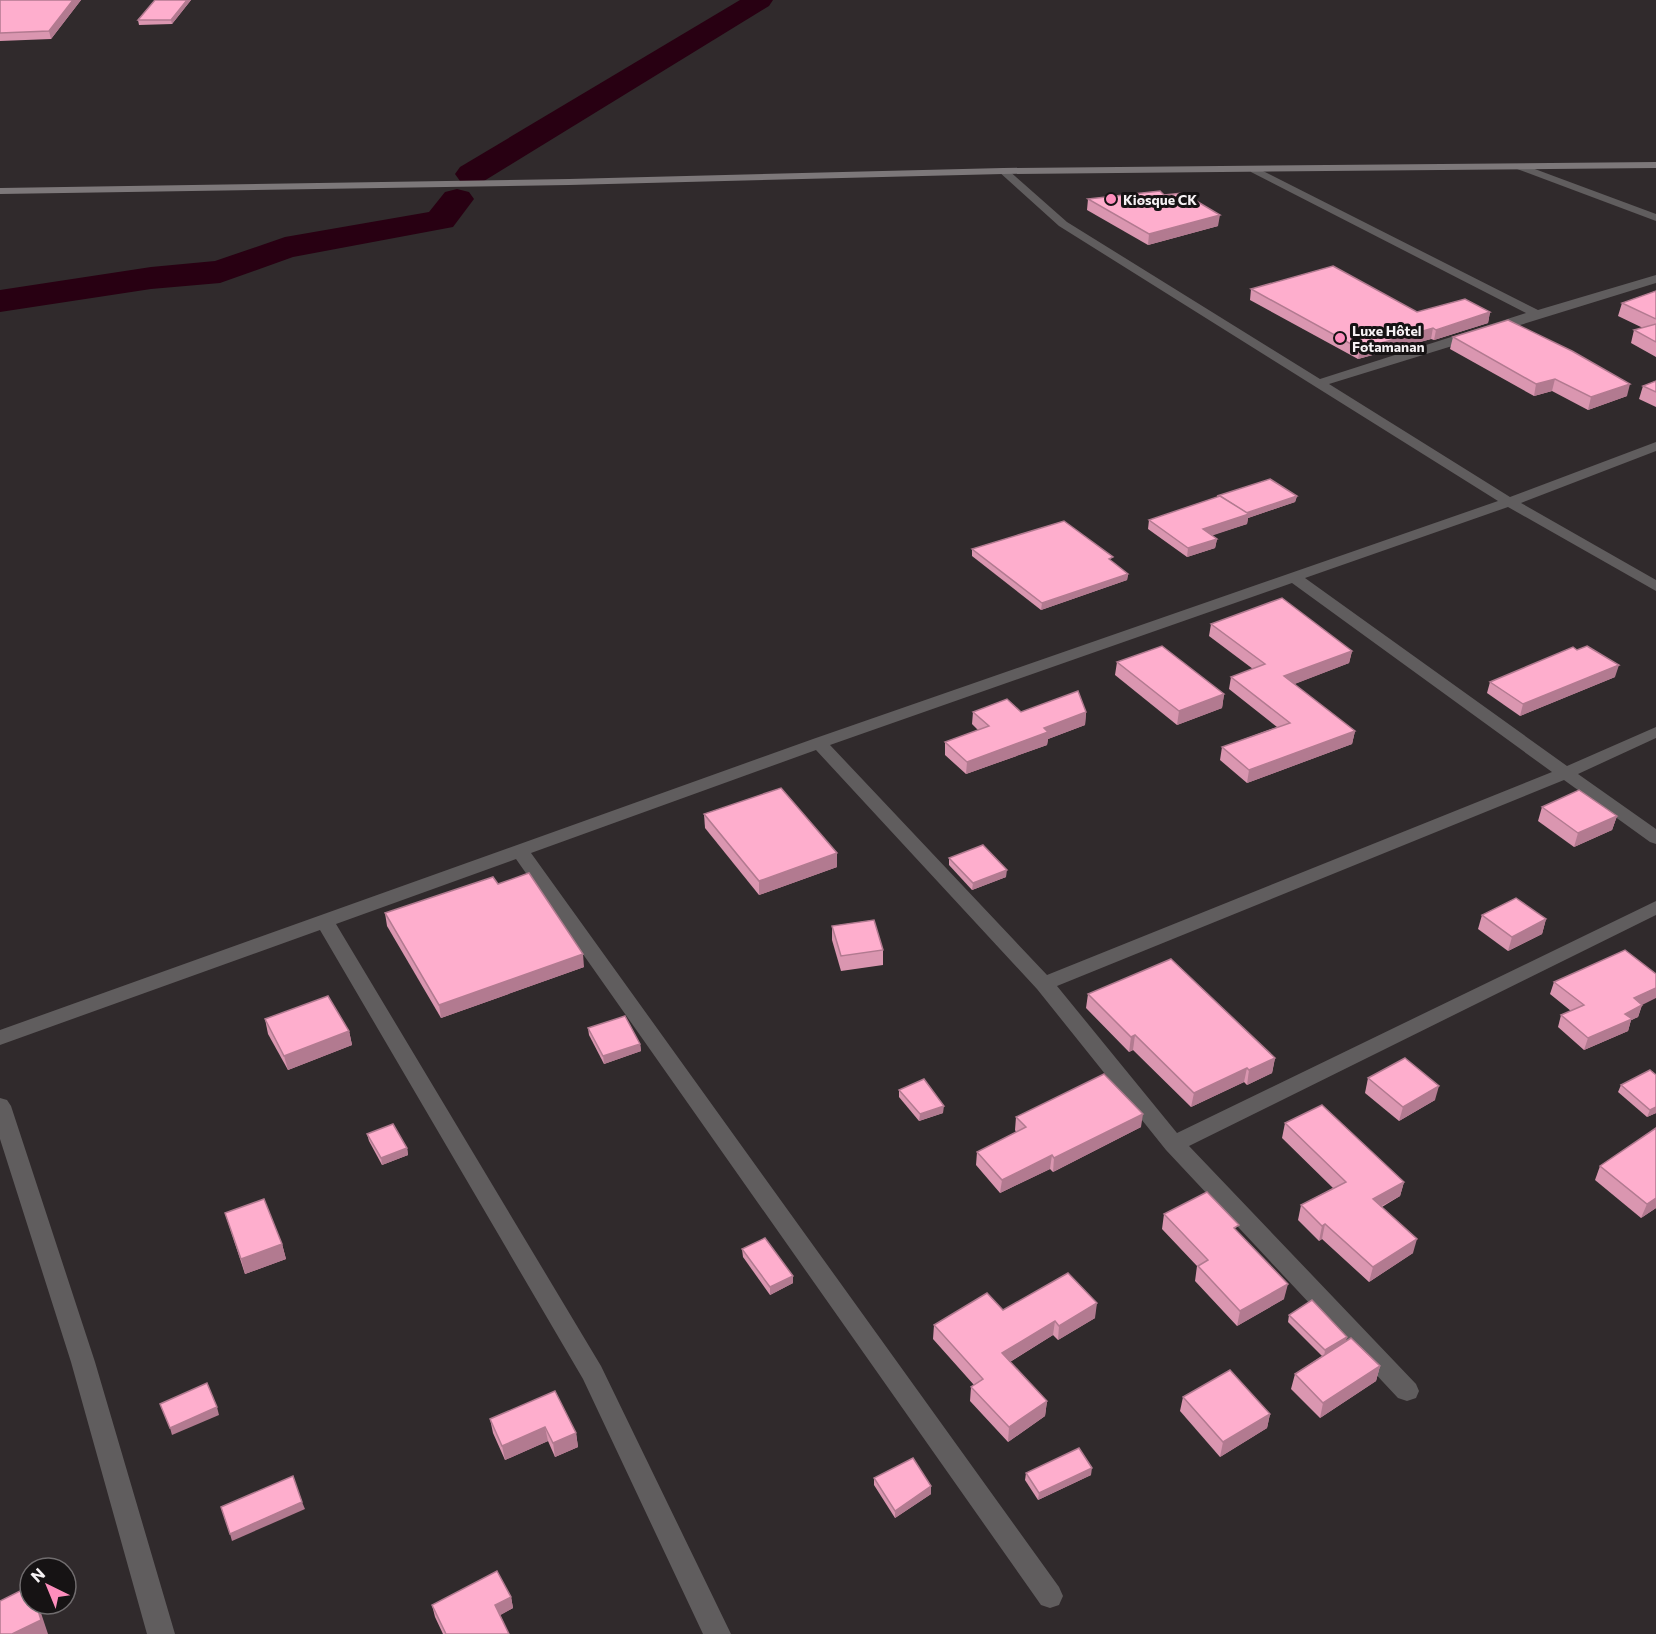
<svg xmlns="http://www.w3.org/2000/svg" width="1656" height="1634" font-family="Commissioner,sans-serif">
<rect width="100%" height="100%" fill="#302a2c"/>
<g fill="none" stroke-linecap="round" stroke-linejoin="round">
<g fill="#280012" fill-rule="evenodd">
<path d="M740,0H773L769,6L484,181L472,184L460,181L455,174L460,167Z"/>
<path d="M457,189L469,192L474,199L453,227L293,257L220,283L151,289L0,312V290L151,267L215,261L285,237L429,212L445,192Z"/>
</g>
<g fill="#605d5e" fill-rule="evenodd">
<path d="M1521,164L1656,214V221L1517,169V165Z"/>
<path d="M1255,167L1538,310L1656,275V283L1329,384L1510,497L1656,442V451L1521,503L1656,580V591L1508,507L1305,578L1567,766L1656,727V738L1578,774L1656,829V844L1650,842L1564,780L1057,986L1177,1133L1656,901V915L1189,1146L1416,1384L1419,1391L1416,1398L1407,1401L1398,1398L1166,1150L1037,989L816,750L531,853L1059,1587L1063,1596L1059,1605L1050,1608L1041,1605L516,859L336,924L601,1366L731,1634H703L583,1379L320,930L0,1045V1030L813,739L1498,501L1059,226L998,171L1003,168L1007,169L1067,222L1320,379L1526,313L1251,172L1250,170ZM1292,583L1552,772L1047,975L830,745Z"/>
<path d="M0,1098L7,1100L11,1106L95,1362L175,1634H147L71,1362L0,1139Z"/>
</g>
<path fill="#7d787a" fill-rule="evenodd" d="M1656,162V168L1003,174L569,185L0,194V188L569,179L1003,168Z"/>
</g>
<g fill="#da96b0">
<path d="M0,0H81L51,39L0,41Z"/>
<path d="M155,0H191L172,24L139,25L138,20Z"/>
<path d="M1164,195L1218,226L1148,245L1087,210L1088,199Z"/>
<path d="M1251,289L1417,312H1490L1488,323L1434,340L1431,339L1358,359L1250,300Z"/>
<path d="M1656,291V357L1631,343L1634,330L1643,328L1618,316L1622,303Z"/>
<path d="M1453,337L1627,396L1588,410L1552,391L1534,396L1450,349Z"/>
<path d="M1656,381V407L1639,399L1643,386Z"/>
<path d="M1297,496L1295,502L1248,518L1247,524L1212,535L1217,539L1215,548L1187,557L1148,529L1149,520Z"/>
<path d="M972,549L1113,562L1128,574L1127,580L1041,610L972,556Z"/>
<path d="M1211,624L1352,651L1349,663L1294,684L1355,731L1352,744L1247,783L1220,760L1222,747L1277,727L1229,689L1231,677L1253,669L1209,636Z"/>
<path d="M1117,662L1224,694L1222,708L1177,725L1115,675Z"/>
<path d="M1615,677L1520,716L1487,693L1490,682Z"/>
<path d="M973,712H1086L1085,725L1048,739L1047,745L966,774L945,755V742L978,730L972,724Z"/>
<path d="M1542,807L1617,816L1612,830L1574,847L1538,821Z"/>
<path d="M704,814L837,853V867L759,895L705,828Z"/>
<path d="M949,858L1006,877L972,890L949,865Z"/>
<path d="M498,884L584,967L441,1018L387,926L385,913Z"/>
<path d="M1482,915L1546,919L1542,934L1508,951L1478,929Z"/>
<path d="M832,926L883,950V965L841,971L832,940Z"/>
<path d="M1554,982L1642,1005L1638,1017L1631,1020L1628,1031L1584,1050L1558,1027L1561,1015L1571,1011L1550,994Z"/>
<path d="M1088,994L1275,1058L1272,1073L1247,1085L1244,1082L1191,1107L1133,1050L1129,1052L1086,1008Z"/>
<path d="M265,1019L349,1031L352,1045L288,1070L268,1034Z"/>
<path d="M588,1028L640,1044L641,1051L604,1064L589,1035Z"/>
<path d="M1368,1078L1435,1100L1399,1121L1365,1093Z"/>
<path d="M1621,1085L1656,1113L1647,1117L1618,1092Z"/>
<path d="M899,1090L943,1113L919,1121L899,1097Z"/>
<path d="M1016,1117L1141,1127L1053,1172L1050,1169L1000,1193L976,1165L977,1152L1016,1132L1015,1130Z"/>
<path d="M1285,1123L1404,1182L1400,1196L1382,1207L1413,1253L1369,1282L1322,1239L1319,1241L1298,1220L1301,1205L1333,1188L1282,1138Z"/>
<path d="M1656,1128V1208L1641,1218L1595,1180L1600,1166Z"/>
<path d="M367,1134L407,1148L408,1155L382,1165L369,1141Z"/>
<path d="M225,1213L282,1244L286,1259L245,1274Z"/>
<path d="M1164,1214L1237,1232L1284,1299L1237,1326L1195,1281L1197,1266L1162,1229Z"/>
<path d="M742,1249L793,1276V1283L770,1295L743,1257Z"/>
<path d="M1003,1310L1095,1318L1058,1340L1053,1335L1010,1362L1047,1401L1045,1416L1008,1442L970,1401L971,1387L974,1385L933,1339L934,1325Z"/>
<path d="M1289,1315L1347,1337L1345,1342L1380,1366L1376,1381L1320,1418L1291,1389L1295,1374L1322,1356L1288,1322Z"/>
<path d="M1183,1397L1270,1414L1267,1428L1220,1457L1180,1411Z"/>
<path d="M490,1419L576,1433L578,1447L555,1457L548,1441L505,1460L493,1433Z"/>
<path d="M1026,1473L1091,1475L1038,1500L1025,1480Z"/>
<path d="M874,1478L931,1486V1494L895,1518L874,1485Z"/>
<path d="M511,1597L513,1608L500,1615L509,1634H443L435,1617L432,1605Z"/>
</g>
<g fill="#b27a90">
<path d="M73,0H81L51,39L49,31Z"/>
<path d="M187,0H191L172,24L171,20Z"/>
<path d="M1220,215L1218,226L1148,245L1149,234Z"/>
<path d="M1490,312L1488,323L1434,340L1436,330Z"/>
<path d="M1433,328L1431,339L1358,359L1360,349Z"/>
<path d="M1555,379L1552,391L1534,396L1536,384Z"/>
<path d="M1630,384L1627,396L1588,410L1591,397Z"/>
<path d="M1297,496L1295,502L1248,518L1247,524L1202,539L1203,529L1246,513Z"/>
<path d="M1217,539L1215,548L1187,557L1188,548Z"/>
<path d="M1128,574L1127,580L1041,610L1042,603Z"/>
<path d="M1352,651L1349,663L1282,689L1284,676Z"/>
<path d="M1619,665L1615,677L1520,716L1523,704Z"/>
<path d="M1224,694L1222,708L1177,725L1179,711Z"/>
<path d="M1086,712L1085,725L1048,739L1047,745L966,774L967,762L1044,728Z"/>
<path d="M1355,731L1352,744L1247,783L1249,770Z"/>
<path d="M1617,816L1612,830L1574,847L1578,833Z"/>
<path d="M837,853V867L759,895V881Z"/>
<path d="M1007,870L1006,877L972,890L973,883Z"/>
<path d="M1546,919L1542,934L1508,951L1512,937Z"/>
<path d="M583,954L584,967L441,1018L439,1005Z"/>
<path d="M1656,988V998L1642,1005L1638,1017L1631,1020L1628,1031L1584,1050L1588,1038L1625,1014L1634,998Z"/>
<path d="M349,1031L352,1045L288,1070L284,1056Z"/>
<path d="M1135,1035L1133,1050L1129,1052L1131,1037Z"/>
<path d="M640,1044L641,1051L604,1064L603,1056Z"/>
<path d="M1275,1058L1272,1073L1247,1085L1249,1070Z"/>
<path d="M1247,1068L1244,1082L1191,1107L1194,1093Z"/>
<path d="M1439,1086L1435,1100L1399,1121L1403,1107Z"/>
<path d="M944,1106L943,1113L919,1121L920,1114Z"/>
<path d="M1656,1107V1113L1647,1117L1650,1110Z"/>
<path d="M1143,1114L1141,1127L1053,1172L1054,1158Z"/>
<path d="M407,1148L408,1155L382,1165L381,1158Z"/>
<path d="M1052,1155L1050,1169L1000,1193L1002,1180Z"/>
<path d="M1404,1182L1400,1196L1369,1213L1373,1199Z"/>
<path d="M1656,1198V1208L1641,1218L1647,1204Z"/>
<path d="M1325,1224L1322,1239L1319,1241L1322,1226Z"/>
<path d="M1417,1239L1413,1253L1369,1282L1373,1267Z"/>
<path d="M282,1244L286,1259L245,1274L241,1259Z"/>
<path d="M793,1276V1283L770,1295V1287Z"/>
<path d="M1288,1284L1284,1299L1237,1326L1240,1311Z"/>
<path d="M1097,1303L1095,1318L1058,1340L1059,1326Z"/>
<path d="M1055,1321L1053,1335L1000,1368L1002,1353Z"/>
<path d="M1347,1337L1345,1344L1324,1358L1325,1350Z"/>
<path d="M1380,1366L1376,1381L1320,1418L1323,1403Z"/>
<path d="M1047,1401L1045,1416L1008,1442L1009,1427Z"/>
<path d="M217,1407L219,1415L172,1435L170,1428Z"/>
<path d="M1270,1414L1267,1428L1220,1457L1223,1442Z"/>
<path d="M545,1427L548,1441L505,1460L502,1446Z"/>
<path d="M576,1433L578,1447L555,1457L553,1443Z"/>
<path d="M1092,1468L1091,1475L1038,1500L1039,1493Z"/>
<path d="M931,1486V1494L895,1518V1511Z"/>
<path d="M302,1502L305,1509L232,1541L230,1534Z"/>
<path d="M511,1597L513,1608L497,1617L495,1605Z"/>
<path d="M36,1604H38L48,1634H12Z"/>
</g>
<g fill="#feaecd" stroke="#b27a90" stroke-width="1.5">
<path d="M0,0H73L49,31L0,33Z"/>
<path d="M155,0H187L171,20H138Z"/>
<path d="M1160,191L1164,195L1183,193L1220,215L1149,234L1088,199Z"/>
<path d="M1333,266L1417,312L1465,299L1490,312L1436,330L1433,328L1360,349L1251,289Z"/>
<path d="M1656,291V319L1622,303Z"/>
<path d="M1508,320L1572,351L1630,384L1591,397L1555,379L1536,384L1453,337Z"/>
<path d="M1656,324V342L1634,330Z"/>
<path d="M1656,381V392L1643,386Z"/>
<path d="M1270,479L1297,496L1246,513L1220,496H1217Z"/>
<path d="M1220,496L1249,514L1203,529L1217,539L1188,548L1149,520Z"/>
<path d="M1064,521L1113,557L1109,559L1128,574L1042,603L972,549Z"/>
<path d="M1282,598L1352,651L1284,676L1355,731L1249,770L1222,747L1290,723L1231,677L1265,664L1211,624Z"/>
<path d="M1162,646L1224,694L1179,711L1117,662Z"/>
<path d="M1587,646L1619,665L1523,704L1490,682L1573,647L1577,650Z"/>
<path d="M1078,691L1086,712L1044,728L1048,732L967,762L945,742L989,726L973,712L1007,699L1021,712Z"/>
<path d="M781,788L837,853L759,881L704,814Z"/>
<path d="M1579,790L1617,816L1578,833L1542,807Z"/>
<path d="M983,845L1007,870L973,883L949,858Z"/>
<path d="M529,873L583,954L439,1005L385,913L493,877L498,884Z"/>
<path d="M1516,898L1546,919L1512,937L1482,915Z"/>
<path d="M874,920L883,950L841,956L832,926Z"/>
<path d="M1625,950L1656,974V988L1634,998L1642,1005L1625,1014L1632,1019L1588,1038L1561,1015L1584,1005L1554,982Z"/>
<path d="M1171,959L1275,1058L1249,1070L1247,1068L1194,1093L1135,1035L1131,1037L1088,994Z"/>
<path d="M328,996L349,1031L284,1056L265,1019Z"/>
<path d="M625,1016L640,1044L603,1056L588,1028Z"/>
<path d="M1405,1058L1439,1086L1403,1107L1368,1078Z"/>
<path d="M1650,1070L1656,1075V1107L1650,1110L1621,1085Z"/>
<path d="M1104,1074L1143,1114L1054,1158L1052,1155L1002,1180L977,1152L1026,1127L1016,1117Z"/>
<path d="M924,1079L944,1106L920,1114L899,1090Z"/>
<path d="M1322,1105L1404,1182L1373,1199L1417,1239L1373,1267L1325,1224L1322,1226L1301,1205L1346,1182L1285,1123Z"/>
<path d="M393,1124L407,1148L381,1158L367,1134Z"/>
<path d="M1656,1128V1198L1647,1204L1600,1166Z"/>
<path d="M1207,1192L1239,1225L1234,1228L1288,1284L1240,1311L1198,1266L1208,1260L1164,1214Z"/>
<path d="M264,1199L282,1244L241,1259L225,1213Z"/>
<path d="M765,1238L793,1276L770,1287L742,1249Z"/>
<path d="M1068,1273L1097,1303L1059,1326L1055,1321L1002,1353L1047,1401L1009,1427L971,1387L983,1379L934,1325L987,1293L1003,1310Z"/>
<path d="M1312,1300L1347,1337L1325,1350L1289,1315Z"/>
<path d="M1351,1338L1380,1366L1323,1403L1295,1374Z"/>
<path d="M1230,1370L1270,1414L1223,1442L1183,1397Z"/>
<path d="M207,1383L217,1407L170,1428L160,1404Z"/>
<path d="M555,1391L576,1433L553,1443L545,1427L502,1446L490,1419Z"/>
<path d="M1079,1448L1092,1468L1039,1493L1026,1473Z"/>
<path d="M913,1458L931,1486L895,1511L874,1478Z"/>
<path d="M293,1476L302,1502L230,1534L221,1507Z"/>
<path d="M497,1571L511,1597L495,1605L509,1634H446L432,1605Z"/>
<path d="M30,1586V1604H36L41,1620L12,1634H0V1601Z"/>
</g>
<g fill="#fe8ebd" stroke="#161314" stroke-width="2">
<circle cx="1111" cy="199" r="6"/>
<circle cx="1340" cy="338" r="6"/>
</g>
<g text-anchor="middle" dominant-baseline="central" stroke-width="6" stroke-linejoin="round" paint-order="stroke">
<g font-size="14" font-weight="bold" fill="#f6f2f4" stroke="#161314" text-anchor="start">
<text x="1123" y="199">Kiosque CK</text>
<text x="1352" y="330">Luxe Hôtel<tspan x="1352" dy="16">Fotamanan</tspan></text>
</g>
</g>
<g transform="translate(48 1586) rotate(317)"><circle r="28" fill="#161314" stroke="#706c6e" stroke-width="1.5"/>
<path d="M0-4.5L10 22L0 15L-10 22Z" fill="#fe8ebd"/>
<text y="-9" font-size="16" font-weight="bold" text-anchor="middle" fill="#f6f2f4">N</text>
</g>
</svg>
